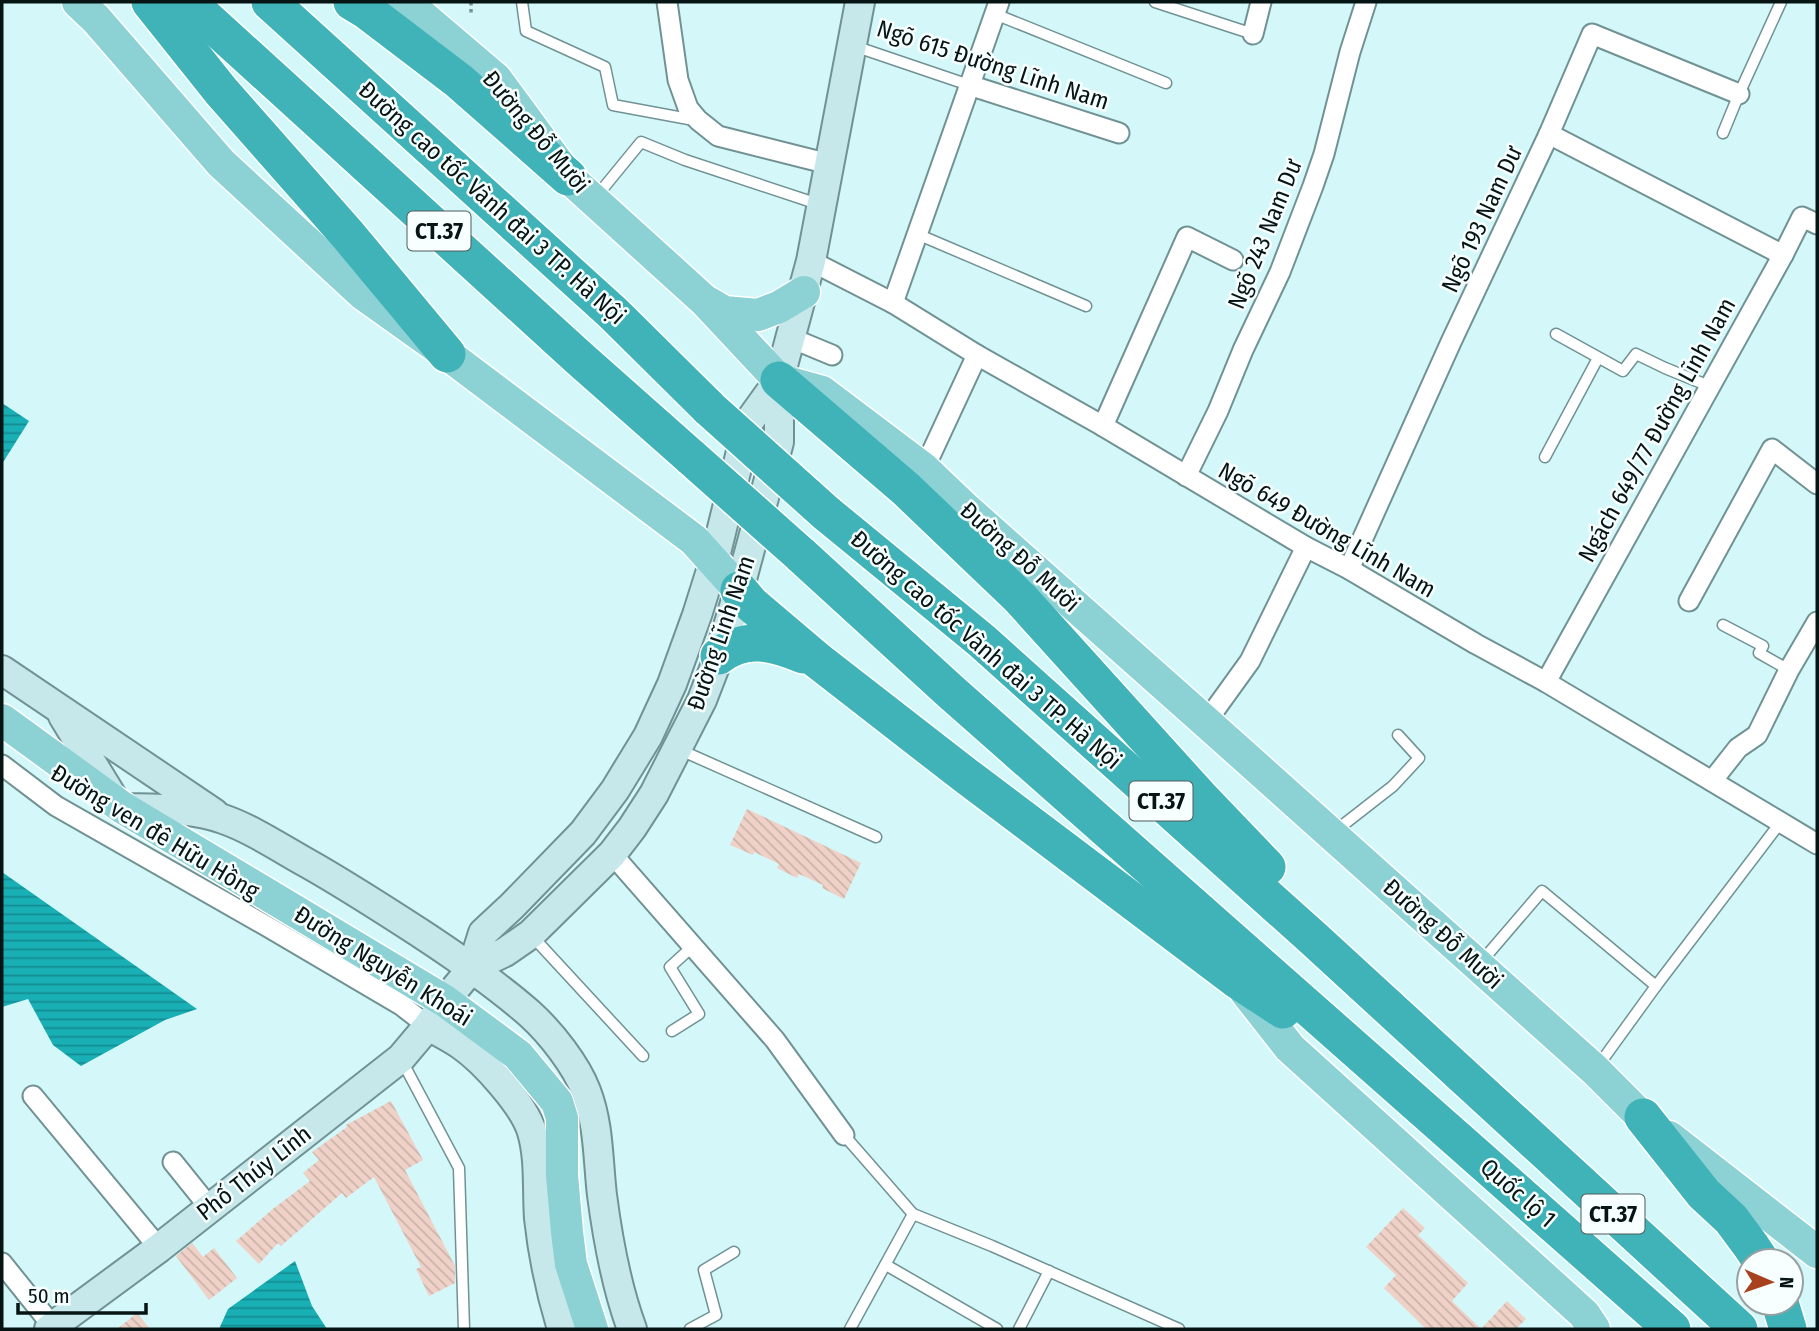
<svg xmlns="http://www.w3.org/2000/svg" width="1819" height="1331" font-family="'Fira Sans Condensed',sans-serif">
<defs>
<pattern id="water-rules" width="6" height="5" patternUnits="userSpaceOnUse" patternTransform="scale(1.75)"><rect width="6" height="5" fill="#18afb5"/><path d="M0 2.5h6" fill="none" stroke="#148d92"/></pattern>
<pattern id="building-back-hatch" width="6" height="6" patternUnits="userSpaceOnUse" patternTransform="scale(1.75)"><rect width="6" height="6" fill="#efd1c7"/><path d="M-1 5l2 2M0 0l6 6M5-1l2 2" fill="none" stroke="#cbb3aa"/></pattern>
</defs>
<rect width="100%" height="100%" fill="#d4f8f9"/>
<g fill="url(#water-rules)">
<path d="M2,403L29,421L2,464Z"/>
<path d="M2,872L197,1009L165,1020L81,1066L53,1045L28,999L2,1007Z"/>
<path d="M295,1261L312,1306L327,1329H219L228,1309Z"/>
</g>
<g fill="url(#building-back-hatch)">
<path d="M747,809L861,863L844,899L822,888L823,885L799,874L797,878L777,868L779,864L754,852L753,855L730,845Z"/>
<path d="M391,1101L423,1160L405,1170L455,1266V1283L429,1296L416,1269L421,1267L374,1177L346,1198L342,1193L281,1246L278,1243L259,1264L236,1241L274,1208L310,1181L303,1173L319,1160L312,1152L347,1127L346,1125Z"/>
<path d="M1403,1208L1425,1228L1418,1235L1468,1283L1452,1301L1481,1329L1507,1301L1526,1319L1516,1329H1426L1384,1288L1396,1275L1366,1247Z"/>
<path d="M192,1243L203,1257L214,1248L237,1278L209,1300L176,1256Z"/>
<path d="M137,1313L150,1329H117Z"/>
</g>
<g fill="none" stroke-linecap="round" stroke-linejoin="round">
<defs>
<g id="lane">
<path d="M522,2L526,31L605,67L613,105L694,120"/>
<path d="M1155,2L1253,34"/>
<path d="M995,14L1166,83"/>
<path d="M854,46L969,85"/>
<path d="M1723,133L1739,94L1781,2"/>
<path d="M596,197L641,142L685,160L821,205"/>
<path d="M917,234L1086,306"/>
<path d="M1556,334L1623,371L1636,354L1665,368L1709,386"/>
<path d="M1545,457L1598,358"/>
<path d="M1723,625L1763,646L1759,653L1789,670"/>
<path d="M678,749L876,837"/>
<path d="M1334,832L1393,786L1419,758L1398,735"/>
<path d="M533,937L643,1056"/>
<path d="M1482,961L1542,891L1656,986"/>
<path d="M672,1031L699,1014L670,967L693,946"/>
<path d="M401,1059L459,1168L464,1329"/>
<path d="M1598,1066L1656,986L1780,823"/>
<path d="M844,1135L913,1214L992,1246L1179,1329"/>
<path d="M886,1265L997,1329"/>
<path d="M690,1329L716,1315L704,1270L734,1252"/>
<path d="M850,1329L913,1214"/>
<path d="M1019,1329L1049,1271"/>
</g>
<g id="street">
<path d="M667,2L678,80L688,108L698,120L718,136L829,164"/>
<path d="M1253,34L1261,2"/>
<path d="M969,85L1119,133"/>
<path d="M1549,134L1783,255"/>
<path d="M811,261L893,303L977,355L1103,426L1306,547L1349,569L1476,644L1546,682L1817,844"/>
<path d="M893,303L999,2"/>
<path d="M791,338L832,355"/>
<path d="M1103,426L1187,237L1233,260"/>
<path d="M924,469L977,355"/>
<path d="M1186,476L1218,411L1243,350L1280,272L1313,186L1324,154L1350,52L1366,2"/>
<path d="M1349,569L1451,342L1549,134L1592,34L1739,94"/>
<path d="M1689,601L1772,449L1817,484"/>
<path d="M1546,682L1783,255L1802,217L1817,224"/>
<path d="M1206,722L1250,661L1306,547"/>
<path d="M2,765L56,806L270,928L401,1005L428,1026"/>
<path d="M1712,781L1738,748L1757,735L1789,670L1817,622"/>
<path d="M612,854L775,1040L844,1135"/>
<path d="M33,1096L159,1248"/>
<path d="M173,1162L210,1208"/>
<path d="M2,1263L55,1329"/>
</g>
<g id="secondary">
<path d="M2,670L214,813"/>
<path d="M63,716L115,801"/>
<path d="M123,808C156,809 192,808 223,819C252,829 280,848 307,863C346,885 383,909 420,933C458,958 496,984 530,1014C551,1033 576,1065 586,1091C599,1124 598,1161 602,1195C608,1241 616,1286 632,1329"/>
<path d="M472,968L505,952L531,934L612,854L632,828L654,794L702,700L719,656L739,590L779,442V380L811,261L860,2"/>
<path d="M428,1026C439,1032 451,1038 461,1045C484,1061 524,1105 532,1132C540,1159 537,1190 539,1218C543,1256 551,1293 562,1329"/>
<path d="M49,1329L159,1248L401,1058L428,1026L445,1001L472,968L483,933L512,906L583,833L615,790L648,736L672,684L697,615L714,561L748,423L779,380"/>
</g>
<g id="primary">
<path d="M78,2L96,19L221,163L363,294L447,354L694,540L739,590"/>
<path d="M403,2L422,16L496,79L568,177L706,302L779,380L822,392L924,469L966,509L1206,722L1595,1070L1659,1134"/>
<path d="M709,303L724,312L758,315L779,307L804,292"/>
<path d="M2,720L123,808L445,1001L518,1055L557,1102L562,1118V1175L567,1232L571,1264L592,1329"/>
<path d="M1246,992L1290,1048L1584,1314L1594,1329"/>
<path d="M1669,1137L1817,1252"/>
</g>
<g id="highway">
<path d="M150,2L221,91L348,235L447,354"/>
<path d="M188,2L579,358L692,458"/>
<path d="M270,2L613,313L710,409"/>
<path d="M352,2L367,11L459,81L568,177"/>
<path d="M779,380L906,489L1020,598L1199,796L1267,867"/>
<path d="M826,513L982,641L1314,939L1739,1329"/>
<path d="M800,554L951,692L1672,1329"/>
<path d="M739,590L751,604L817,660L965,775L1237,980L1283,1010"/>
<path d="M719,656C746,635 774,643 803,655"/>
<path d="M1643,1117L1704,1194L1731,1219L1751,1246L1761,1261"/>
<path d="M1780,1303L1788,1329"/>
</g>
</defs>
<use href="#lane" stroke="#719294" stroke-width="13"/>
<use href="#street" stroke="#719294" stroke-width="23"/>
<use href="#secondary" stroke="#719294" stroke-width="32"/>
<use href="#primary" stroke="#fff" stroke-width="35"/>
<use href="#highway" stroke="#fff" stroke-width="40"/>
<path stroke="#7a9495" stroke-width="3.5" stroke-dasharray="3.5 3.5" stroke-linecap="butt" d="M471,2V14"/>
<use href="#lane" stroke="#fff" stroke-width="10"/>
<use href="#street" stroke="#fff" stroke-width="19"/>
<use href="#secondary" stroke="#c6e8ea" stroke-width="28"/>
<use href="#primary" stroke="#8cd1d4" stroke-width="32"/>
<use href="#highway" stroke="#40b3b8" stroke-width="37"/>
<defs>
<g id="highway-bridge">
<path d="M710,409L826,513"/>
<path d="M692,458L800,554"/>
</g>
</defs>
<use href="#highway-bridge" stroke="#fff" stroke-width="40" stroke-linecap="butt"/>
<use href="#highway-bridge" stroke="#40b3b8" stroke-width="37"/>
</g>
<g text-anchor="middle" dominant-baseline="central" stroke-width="5" stroke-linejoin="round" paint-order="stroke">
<g fill="#f8ffff" stroke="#4f5a5a" stroke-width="2">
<rect x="407.5" y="211.5" width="63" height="39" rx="5"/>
<rect x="1129.5" y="781.5" width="63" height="39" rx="5"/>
<rect x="1581.5" y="1194.5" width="63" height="39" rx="5"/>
</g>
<g font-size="23" font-weight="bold" fill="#071414">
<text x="439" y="231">CT.37</text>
<text x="1161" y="801">CT.37</text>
<text x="1613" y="1214">CT.37</text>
</g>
<g font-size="24" fill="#071414" stroke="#f8ffff">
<text transform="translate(993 65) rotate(18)">Ngõ 615 Đường Lĩnh Nam</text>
<text transform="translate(536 132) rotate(50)">Đường Đỗ Mười</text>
<text transform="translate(492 203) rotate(42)">Đường cao tốc Vành đai 3 TP. Hà Nội</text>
<text transform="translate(1482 219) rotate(-65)">Ngõ 193 Nam Dư</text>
<text transform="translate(1265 234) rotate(-68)">Ngõ 243 Nam Dư</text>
<text transform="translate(1657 430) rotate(-61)">Ngách 649/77 Đường Lĩnh Nam</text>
<text transform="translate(1327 530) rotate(30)">Ngõ 649 Đường Lĩnh Nam</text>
<text transform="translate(1020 557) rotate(42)">Đường Đỗ Mười</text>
<text transform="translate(721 633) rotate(-71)">Đường Lĩnh Nam</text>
<text transform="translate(986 650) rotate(41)">Đường cao tốc Vành đai 3 TP. Hà Nội</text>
<text transform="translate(155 832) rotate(31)">Đường ven đê Hữu Hồng</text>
<text transform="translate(1443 934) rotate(42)">Đường Đỗ Mười</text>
<text transform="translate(383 966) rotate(32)">Đường Nguyễn Khoái</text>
<text transform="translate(254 1173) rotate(-38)">Phố Thúy Lĩnh</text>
<text transform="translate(1518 1193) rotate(41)">Quốc lộ 1</text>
</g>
</g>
<rect width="1819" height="1331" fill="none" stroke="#071414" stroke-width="7"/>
<g transform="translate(1770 1282) rotate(92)"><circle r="33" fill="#f8ffff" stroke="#98a1a1" stroke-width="2"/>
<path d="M0-5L12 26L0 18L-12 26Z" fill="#a8411e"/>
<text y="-10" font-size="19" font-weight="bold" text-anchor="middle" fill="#071414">N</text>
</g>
<path d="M18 1303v10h128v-10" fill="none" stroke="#071414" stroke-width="3.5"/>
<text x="28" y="1303" font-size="21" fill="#071414" stroke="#f8ffff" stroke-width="5" paint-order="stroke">50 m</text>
</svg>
